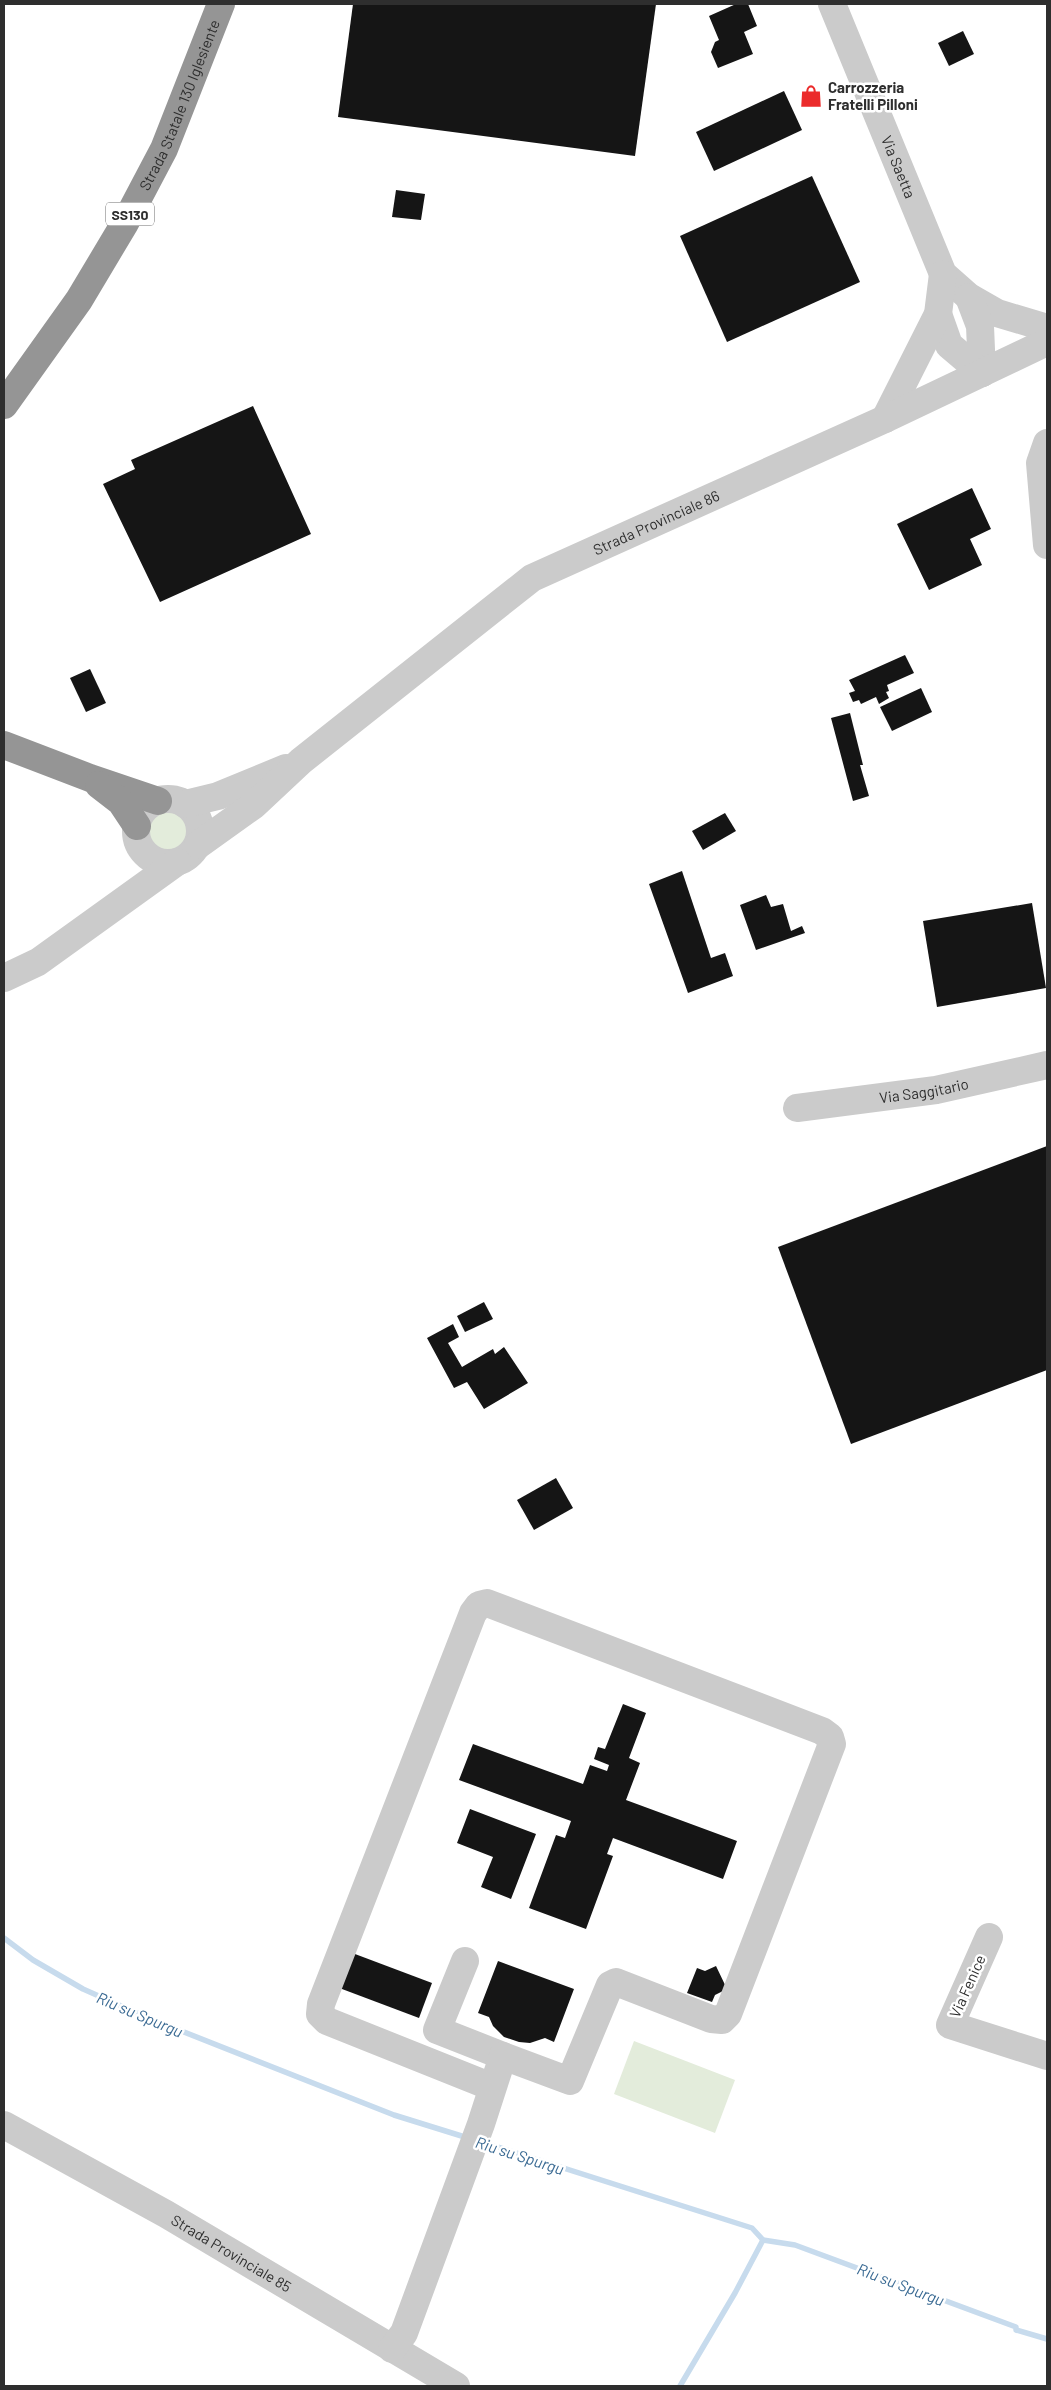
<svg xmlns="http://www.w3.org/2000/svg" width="1051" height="2390" font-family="Barlow,sans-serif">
<rect width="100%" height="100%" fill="#fff"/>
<g fill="#e3ecdb">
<circle cx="169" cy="831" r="25"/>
<path d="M634,2041L735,2080L715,2133L614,2094Z"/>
</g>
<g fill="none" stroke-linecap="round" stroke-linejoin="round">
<g stroke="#c7dbed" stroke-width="5.5">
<path d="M4,1938L33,1960L83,1989L146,2017L394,2115L468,2138"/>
<path d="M482,2142L752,2228L763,2240L795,2245L1016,2327V2330L1047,2339"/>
<path d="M680,2386L735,2293L763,2240"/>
</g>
</g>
<g fill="#151515">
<path d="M353,4H656L635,156L338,117Z"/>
<path d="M736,4H748L757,26L744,32L753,54L718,68L711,52L715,42L719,40L709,16Z"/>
<path d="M963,31L974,54L949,66L938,43Z"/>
<path d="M784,91L802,130L714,171L696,132Z"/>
<path d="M812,176L860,282L727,342L680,236Z"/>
<path d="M396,190L425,194L421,220L392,217Z"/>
<path d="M253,406L311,534L160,602L103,484L135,469L131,460Z"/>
<path d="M972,488L991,529L970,539L982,565L929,590L897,524Z"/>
<path d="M905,655L914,673L887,685L889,691L886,692L889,698L879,704L876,697L861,704L859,700L853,702L849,693L855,691L849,680Z"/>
<path d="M90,669L106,703L86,712L70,678Z"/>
<path d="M921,688L932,712L892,731L880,707Z"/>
<path d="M850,713L863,765H860L869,796L853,801L831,718Z"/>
<path d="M725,813L736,831L703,850L692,831Z"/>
<path d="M682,871L711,958L725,953L733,976L688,993L649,884Z"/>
<path d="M766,895L771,907L783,904L791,931L802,926L805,933L756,950L740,905Z"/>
<path d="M1032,903L1046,988L937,1007L923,921Z"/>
<path d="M1047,1146V1370L851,1444L778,1247Z"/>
<path d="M484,1302L493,1319L465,1332L457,1316Z"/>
<path d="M453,1324L459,1337L448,1343L462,1367L493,1349L495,1354L504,1347L528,1383L484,1409L467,1382L454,1388L427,1338Z"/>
<path d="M556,1478L573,1508L534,1530L517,1500Z"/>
<path d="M623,1704L646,1713L629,1758L640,1763L626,1800L737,1841L723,1879L613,1838L607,1854L613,1856L586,1929L529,1908L556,1835L565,1838L571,1821L459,1780L473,1744L583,1784L590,1765L607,1771L609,1765L594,1759L598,1747L605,1749Z"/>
<path d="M470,1809L536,1834L511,1899L481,1887L493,1857L457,1843Z"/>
<path d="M347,1951L432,1983L419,2018L334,1986Z"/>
<path d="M498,1961L574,1989L554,2042L545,2038L530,2043L519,2042L504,2037L493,2026L489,2017L478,2013Z"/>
<path d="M716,1966L727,1989L715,1995L712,2002L687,1993L697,1968L705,1971Z"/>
</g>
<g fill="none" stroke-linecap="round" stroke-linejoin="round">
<g stroke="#cbcbcb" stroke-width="28">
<path id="s1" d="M832,4L943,274L969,297L997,313L1047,328"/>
<path d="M969,297L980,326L982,373"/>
<path d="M938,314L949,345L982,373"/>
<path d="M885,419L938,314L943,274"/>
<path d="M1047,443L1040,463L1047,545"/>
<circle cx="168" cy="831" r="32"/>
<path d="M185,804L218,796L286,768"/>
<path id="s2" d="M198,845L254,805L301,761L532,578L885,419L1047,342"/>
<path d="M4,978L38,962L177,862"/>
<path id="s3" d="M797,1108L936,1090L1047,1065"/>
<path d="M989,1937L950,2025L1047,2056"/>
<path d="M465,1961L437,2030L503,2056"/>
<path id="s4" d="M4,2125L166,2214L456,2386"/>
<path d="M392,2349L404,2333L481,2124L503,2056L570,2081L610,1985L616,1982L711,2019L722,2020L728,2014L832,1744L830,1737L822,1731L487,1603L479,1605L473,1613L321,2004L320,2014L327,2021L492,2087"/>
</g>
<g stroke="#959595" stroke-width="28">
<path id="s5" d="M4,405L79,300L125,223L164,149L221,4"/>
<path d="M4,745L90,778L158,801"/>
<path d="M99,785L121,802L137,826"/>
</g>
</g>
<defs>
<symbol id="shop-bare" viewBox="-9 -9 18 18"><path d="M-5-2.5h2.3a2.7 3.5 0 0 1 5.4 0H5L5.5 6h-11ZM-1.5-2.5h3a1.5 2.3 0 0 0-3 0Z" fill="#eb2b2b" stroke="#fff" stroke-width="2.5" paint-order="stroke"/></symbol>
</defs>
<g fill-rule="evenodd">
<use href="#shop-bare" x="795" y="80" width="32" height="32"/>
</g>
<g text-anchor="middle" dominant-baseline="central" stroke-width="5" stroke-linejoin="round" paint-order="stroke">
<rect fill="#fff" stroke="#6d6d6d" stroke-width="1" x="106" y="202.5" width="48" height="23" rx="4"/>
<g font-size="14" font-weight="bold" fill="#2e2e2e">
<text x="130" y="214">SS130</text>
</g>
<g font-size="15" font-weight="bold" fill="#2e2e2e" stroke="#fff" text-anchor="start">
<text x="828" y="87">Carrozzeria<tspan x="828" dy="17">Fratelli Pilloni</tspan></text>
</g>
<g font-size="15" fill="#2e2e2e" stroke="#fff">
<text stroke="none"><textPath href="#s5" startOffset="349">Strada Statale 130 Iglesiente</textPath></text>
<text stroke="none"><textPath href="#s1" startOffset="176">Via Saetta</textPath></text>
<text stroke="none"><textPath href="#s2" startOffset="564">Strada Provinciale 86</textPath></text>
<text stroke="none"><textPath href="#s3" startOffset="128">Via Saggitario</textPath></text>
<text transform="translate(967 1986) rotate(-66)">Via Fenice</text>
<text stroke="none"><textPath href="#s4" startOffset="261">Strada Provinciale 85</textPath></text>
</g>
<g font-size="16" font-style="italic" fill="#3a6a93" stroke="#fff">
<text transform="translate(140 2014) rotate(23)">Riu su Spurgu</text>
<text transform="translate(520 2155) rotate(18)">Riu su Spurgu</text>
<text transform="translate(901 2284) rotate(21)">Riu su Spurgu</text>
</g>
</g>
<rect width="1051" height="2390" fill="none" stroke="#2e2e2e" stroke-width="10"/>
</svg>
